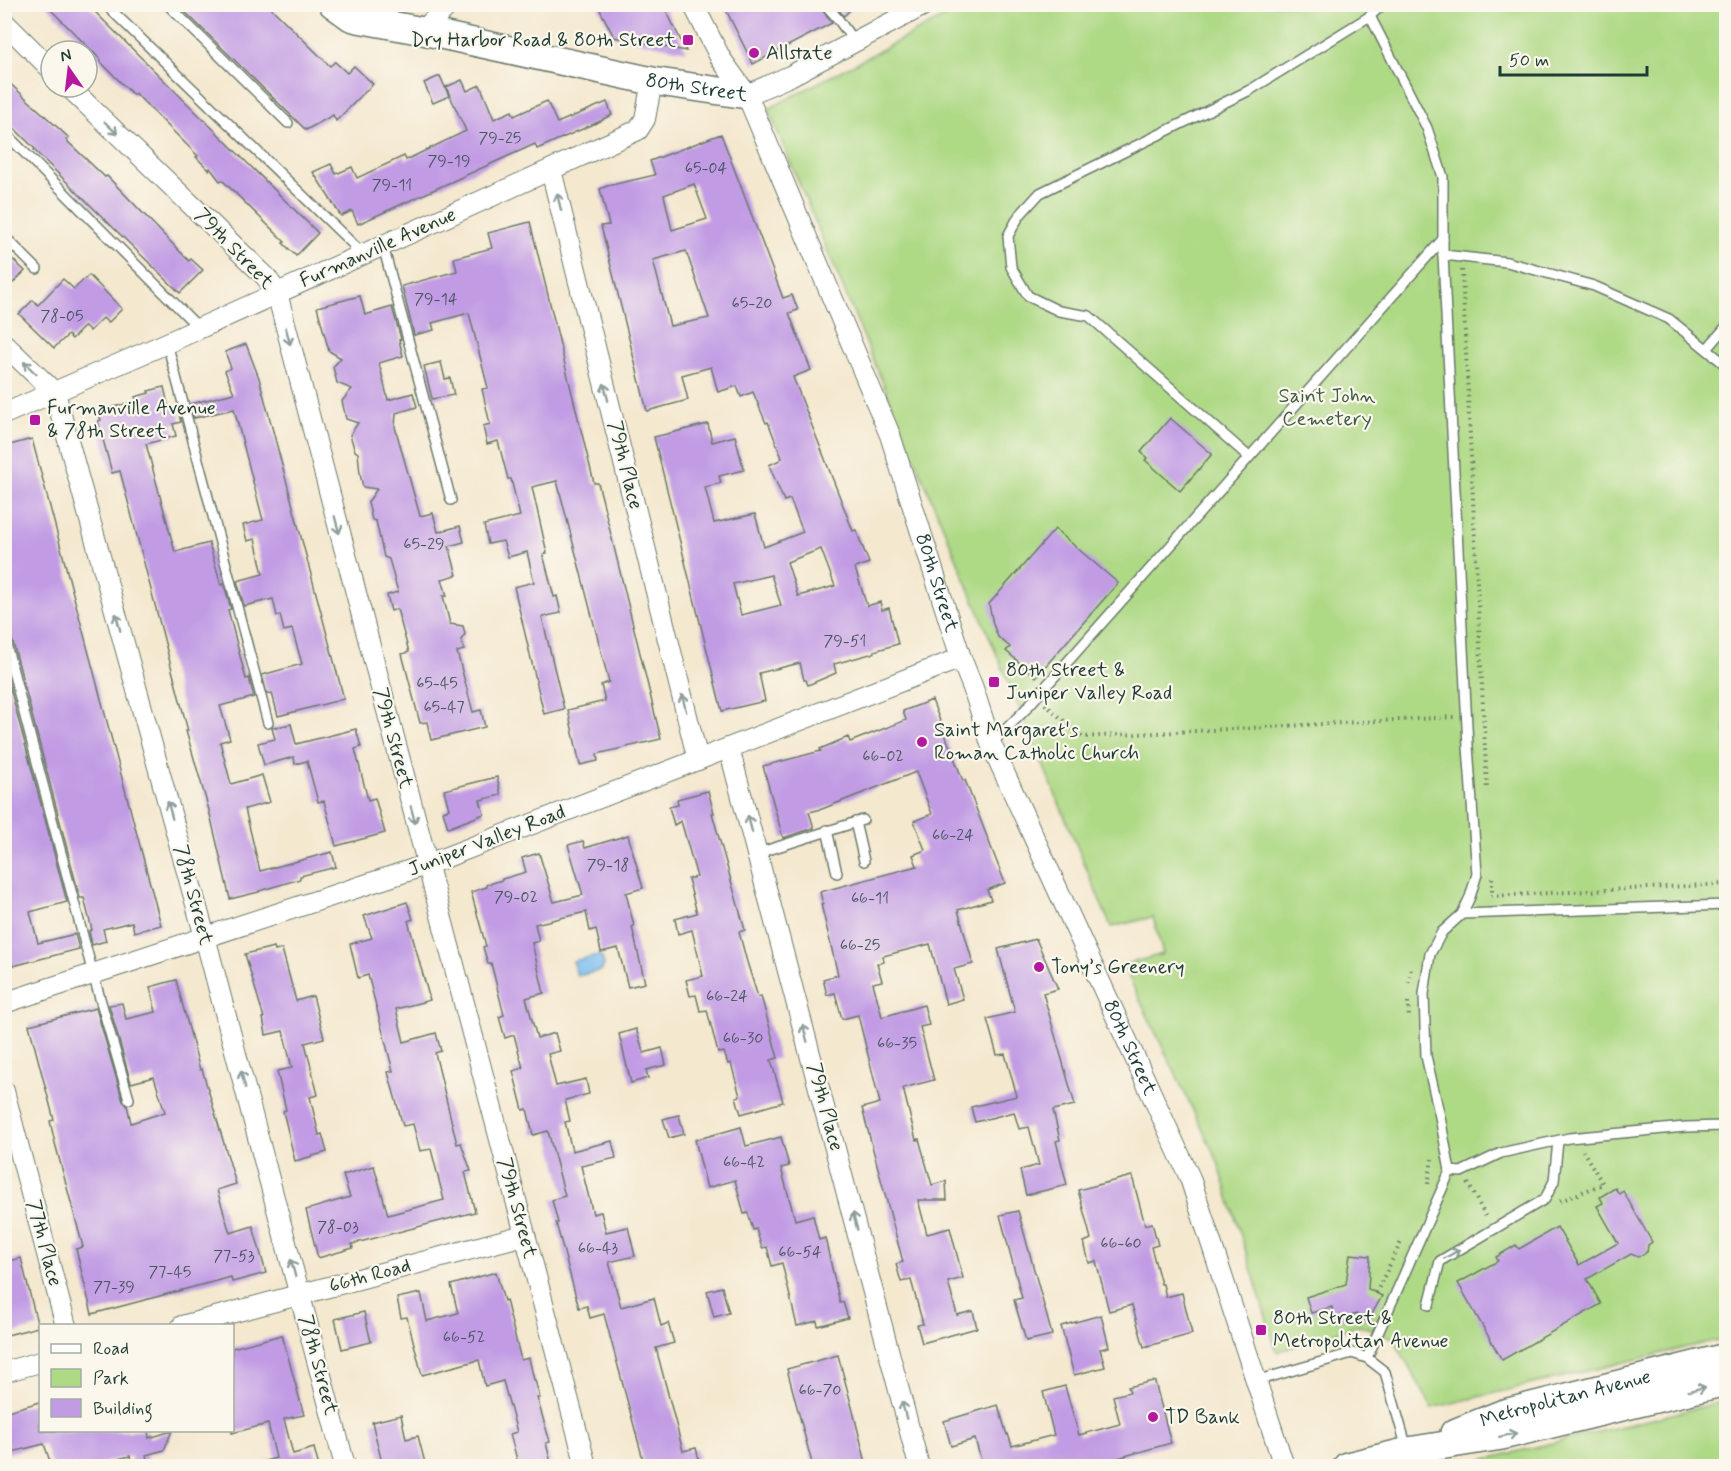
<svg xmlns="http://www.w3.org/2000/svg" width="1731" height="1471" font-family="Mynerve,sans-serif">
<rect width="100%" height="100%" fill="#fbf7ec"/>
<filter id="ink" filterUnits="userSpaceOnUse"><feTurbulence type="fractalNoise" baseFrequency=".0167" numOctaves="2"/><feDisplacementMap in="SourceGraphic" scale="12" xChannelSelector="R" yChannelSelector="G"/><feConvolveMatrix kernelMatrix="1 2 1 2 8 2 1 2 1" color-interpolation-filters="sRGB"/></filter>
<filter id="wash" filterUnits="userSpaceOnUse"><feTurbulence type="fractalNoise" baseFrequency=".008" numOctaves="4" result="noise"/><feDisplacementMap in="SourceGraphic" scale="24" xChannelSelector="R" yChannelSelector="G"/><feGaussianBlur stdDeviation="1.35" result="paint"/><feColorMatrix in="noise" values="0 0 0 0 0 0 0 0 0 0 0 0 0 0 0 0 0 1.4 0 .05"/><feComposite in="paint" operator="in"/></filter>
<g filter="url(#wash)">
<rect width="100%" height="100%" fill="#f4e8cf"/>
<g fill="#aed985" stroke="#668b5c" stroke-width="1.5">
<path d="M967,5H1726V1338L1432,1408L1393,1338L1379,1332L1359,1325L1277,1352L1218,1162L1123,965L1163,954L1153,917L1111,927L768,109Z"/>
<path d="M1726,1401V1466H1458Z"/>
</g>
<path fill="#7cbdf1" stroke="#4e7d92" stroke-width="1.5" d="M598,955L602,957L604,965L602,970L577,976L573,961Z"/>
<g id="blocks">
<g fill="#c19be4" fill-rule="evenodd">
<path d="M45,4H87L318,233L296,256L283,243L285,242L222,180L220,181L210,168L209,170L196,157L198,156L135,93L133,95L100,61L101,60Z"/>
<path d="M177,4H267L330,66L335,62L347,73L354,66L373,84L336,121L333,115L306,130Z"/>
<path d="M597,4H663L686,51L614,37Z"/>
<path d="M723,4H818L832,23L753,64Z"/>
<path d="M834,4H856L844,16Z"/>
<path d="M440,76L449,96L433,103L424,83Z"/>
<path d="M4,78L69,138L66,140L105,177L107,176L189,261L191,259L203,270L180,293L34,150L35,149L4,118Z"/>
<path d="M462,80L467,91L480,85L494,119L512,111L514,116L547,101L557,123L607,102L612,115L603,119V120L537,149L535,144L358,224L352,211L341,216L313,172L331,164L336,174L352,167L357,178L404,156L406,160L466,131L446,87Z"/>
<path d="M721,134L783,298L792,295L798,310L789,313L811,370L793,377L853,531L856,530L869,563L855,568L867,606L880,602L882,610L889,608L898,644L874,651V653L834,664L836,673L808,685L806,680H804L800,663L759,673L765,701L722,711L654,437L708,424L712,442L735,436L744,470L719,476L721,483L705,487L714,523L755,514L764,547L803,532L790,499L784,501L769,465L780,460V459L782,458L768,422L766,423L753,392L741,397L737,386L718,392L711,367L682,375L688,400L647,411L601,226L609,225L600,189L607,186L655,175L650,161ZM694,184L707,219L672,230L664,195ZM686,251L709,318L670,326L653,260ZM821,549L835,586L798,596L787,562ZM771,575L781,605L741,615L733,584Z"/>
<path d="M530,222L594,483H598L602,498L661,739L597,754L598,761L580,765L568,710L605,701L601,685L609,682L557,481L532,487L547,553L543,554L554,597L557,596L561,613L542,617L564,709L544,714L514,587L534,582L527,552L508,557L503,541L488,544L484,525L520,516L511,479H508L498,441L487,444L483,426L490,424L482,389L488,388L469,313L432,323L434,330L414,335L402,286L457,271L454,258L492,248L488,233Z"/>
<path d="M4,251L25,271L4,292Z"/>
<path d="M89,275L122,309L108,323L103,318L90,331L85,326L72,339L68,335L54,348L19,314L33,300L38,305L63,279L74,289Z"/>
<path d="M360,296L365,315L392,307L401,339L399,340L403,356L379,363L388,400L413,393L417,407L396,413L395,427L420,516L433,513L438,532L460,526L464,542L449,546L457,575L442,579L447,596H443L450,624L463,626L465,634L461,640L464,650L457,652L473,712L481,710L485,727L431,740L427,722L420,723L402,654L409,652L397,609L391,611L387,595L398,592L389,559L384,557L376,521L372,520L368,502L377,489L363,487L360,474L358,453L355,451L350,435L358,423L346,419L342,401L352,389L337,383L333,367L341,358L329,351L317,307Z"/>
<path d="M246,344L259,378L344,699L278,716L272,693L267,694L262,675L302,664L292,629L284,631L280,615L277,616L273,599L244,606L237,581L263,574L255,539L247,541L243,525L263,520L234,409L194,418L190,404L234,393L225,371L231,368L225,352Z"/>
<path d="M441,362L445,379L450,378L454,395L432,399L424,366Z"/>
<path d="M164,387L169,409L177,407L181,422L173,424L176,436L146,444L175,552L209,543L221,585L224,584L231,609L228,610L233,629L246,679L249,678L254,697L220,706L230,739L220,742L231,784L262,775L270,802L245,809L260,871L332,852L336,867L300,876V879L259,891V892L230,899L209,810L186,731H188L120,471L112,473L98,421L101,420L98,411L137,401L135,397L149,393L148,391Z"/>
<path d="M1170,418L1212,454L1180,491L1145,460L1147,458L1141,452Z"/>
<path d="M32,439L161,925L134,932L132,922L103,929L106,941L92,945L89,931L92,930L84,898H80L11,635L8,632L4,630V456L8,455L6,446Z"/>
<path d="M1055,529L1118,583L1036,677L1006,651L1010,647L998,637L993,624L989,604Z"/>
<path d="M4,665L67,902L30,912L38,943L75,934L79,949L13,966L4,935Z"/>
<path d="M932,700L963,781L965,780L1005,883L987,890L991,900L958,910L973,964L954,969L963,999L946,1004L930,944L883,956L884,962L877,963L882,981L873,983L882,1017L924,1005L929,1025L920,1027L934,1080L903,1088L916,1140L919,1139L932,1185L946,1181L947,1200H918L927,1234L950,1228L963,1278L948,1282L957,1315L973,1311L977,1328L922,1343L917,1325L923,1324L911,1280L901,1282L896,1264L903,1262L862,1108L880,1103L858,1015L842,1019L835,993L827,995L823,979L838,975L821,904H823L820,892L917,866L913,855L925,850L914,821L932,814L916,772L822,809L809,812L814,828L783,838L763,766L821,751L820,749L848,737L850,742L906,720L903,711Z"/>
<path d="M291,724L296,744L356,729L361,747L355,749L368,800L375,798L385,833L336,846L324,801L318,802L307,761L295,764L294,757L264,765L258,743L275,739L272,728Z"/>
<path d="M497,777L501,795L480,800L484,814L448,828L443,811L449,809L444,790Z"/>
<path d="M708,791L714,813H712L745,930L739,932L747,962L758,997L761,996L778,1058L771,1060L783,1102L741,1114L736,1097L740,1096L731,1063L728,1064L724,1052L718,1053L707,1010L700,1011L696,995L690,996L686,980L703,976L692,930L678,934L675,919L697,913L688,879L697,877L681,821L674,825L669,807L678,805L677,799Z"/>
<path d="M628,835L643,888L626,893L634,926L632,927L645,983L628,987L618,948L601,952L596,929L590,931L586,912L535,924L539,941L532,943L544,993L526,998L537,1038L555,1033L560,1051L548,1054L556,1086L586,1079L589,1094L565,1100L570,1121L565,1122L572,1151L612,1141L616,1158L581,1166L593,1214L601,1212L606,1232L628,1227L635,1256L609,1262L621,1307L654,1298L661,1326L668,1323L674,1343L656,1348L683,1451L696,1448L701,1467H645L604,1314L590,1318L587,1306L579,1308L556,1223H558L552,1200L565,1196L548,1131L533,1135L527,1109L523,1110L513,1071L523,1068L514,1035L505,1038L499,1017L504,1015L491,963L488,964L483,947L486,946L471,892L487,887L486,885L502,880V879L526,872L522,858L539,853L554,902L583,895L568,845L583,841L585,848Z"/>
<path d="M407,902L413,919L408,921L430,1000L396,1009L404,1042L436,1033L441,1051L435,1053L457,1144L461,1143L471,1171L465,1172L475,1212L352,1244L353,1248L318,1258L306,1210L350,1197L343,1175L374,1166L388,1215L444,1200L431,1149L420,1151L413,1124L403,1126L388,1072L393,1071L368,975L358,978L350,944L372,938L364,916Z"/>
<path d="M1036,939L1058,989L1043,993L1075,1105L1053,1110L1060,1140L1056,1141L1067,1185L1026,1195L1020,1170L1039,1165L1029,1127L1019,1129L1014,1112L975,1122L971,1107L1017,1096L1005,1054L997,1055L987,1019L1015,1012L998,949Z"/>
<path d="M274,947L275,951L282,949L296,1001L313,996L324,1038L305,1043L318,1095L310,1097L319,1135L322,1134L327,1152L295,1161L283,1111L286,1110L277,1071L292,1068L283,1031L266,1035L263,1018H264L245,954Z"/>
<path d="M176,980L200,1070L202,1069L212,1103L236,1184L217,1190L230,1233L253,1226L266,1273L232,1282L231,1277L92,1314L76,1249L83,1247L55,1143L50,1121L54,1120L29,1025L96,1008L123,1101L127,1105L131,1123L165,1112L154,1077L131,1083L109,1005L122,1003L126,1019L156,1012L150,987Z"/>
<path d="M636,1029L644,1053L662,1048L666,1065L646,1070L648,1078L631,1083L619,1034Z"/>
<path d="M679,1115L684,1134L669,1138L663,1119Z"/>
<path d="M741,1127L746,1146L781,1137L789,1166L781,1168L795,1220L813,1215L819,1240L825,1238L840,1303L843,1302L848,1318L818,1326L817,1321L797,1326L782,1263L772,1266L767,1247L762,1248L756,1229L753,1230L748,1213L744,1214L735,1180L707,1188L695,1140Z"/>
<path d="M1132,1176L1145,1225L1152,1223L1158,1245L1151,1247L1161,1284H1163L1166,1297L1182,1293L1192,1334L1144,1347L1132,1305L1109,1311L1096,1261L1089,1263L1084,1242L1091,1239L1078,1190Z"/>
<path d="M1615,1188L1619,1194L1623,1191L1652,1242L1648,1245L1647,1252L1638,1257L1631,1254L1587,1279L1601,1304L1502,1360L1458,1283L1498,1261L1496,1257L1516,1245L1519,1249L1557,1227L1579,1265L1618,1243L1597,1206L1603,1203L1600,1197Z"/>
<path d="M1018,1211L1052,1335L1026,1341L1014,1300L1022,1298L1000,1215Z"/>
<path d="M1350,1254L1370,1256L1368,1289L1382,1296L1368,1321L1356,1314L1336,1321L1332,1307L1311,1313L1306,1297L1346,1284Z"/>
<path d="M21,1258L38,1327L7,1335L4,1326V1293L12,1291L5,1262Z"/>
<path d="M496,1272L504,1301L506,1300L521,1360L529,1358L534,1380H535L540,1398H537L550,1442L546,1443L551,1463L536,1467H519L510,1434L517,1432L503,1381L485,1386L479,1360L422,1375L407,1317L401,1318L397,1298L421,1293L427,1321L458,1313L451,1285Z"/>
<path d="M722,1287L729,1313L714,1317L707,1291Z"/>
<path d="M364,1312L371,1342L342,1349L335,1319Z"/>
<path d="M1101,1315L1109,1347L1100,1349L1105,1367L1074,1375L1061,1326Z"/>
<path d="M282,1335L304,1415L284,1419L293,1454L314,1448L319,1467H266L265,1461L276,1458L268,1424L232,1433V1348Z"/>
<path d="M838,1355L853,1411L867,1467H813L787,1369Z"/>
<path d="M1153,1381L1155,1382L1171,1443L1086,1467H983L975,1439L951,1446L944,1421L998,1405L1007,1435L1008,1434L1012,1446L1054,1435L1043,1392L1065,1386L1079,1435L1120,1424L1113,1396L1130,1392L1128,1387Z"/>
<path d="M40,1402V1431H148L149,1438L172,1431L164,1450L146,1455L149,1467H133L130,1456L99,1464L100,1467H52L44,1444L4,1454V1412Z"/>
<path d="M401,1415L406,1439L418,1436L425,1463L410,1467H383L372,1422Z"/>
</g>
</g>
</g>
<g filter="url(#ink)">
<use href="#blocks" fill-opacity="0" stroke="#6a796a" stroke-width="1.5"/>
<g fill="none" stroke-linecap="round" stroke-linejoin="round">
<defs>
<g id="lane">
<path d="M105,4L363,254"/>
<path d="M167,4L288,123"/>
<path d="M825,4L838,19L855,43"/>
<path d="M4,132L199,328"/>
<path d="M4,236L37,269"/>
<path d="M383,246L451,500"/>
<path d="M1443,255L1507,262L1594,286L1669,319L1726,365"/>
<path d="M167,343L268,723"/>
<path d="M1707,349L1726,327"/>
<path d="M1249,457L1089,316L1059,311L1028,296L1011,267L1008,236L1019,216L1040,193L1250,90L1370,16L1383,4"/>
<path d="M4,637L93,974L129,1099"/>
<path d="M991,744L1023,712L1443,239"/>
<path d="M855,822L864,861"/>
<path d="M827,830L837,873"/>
<path d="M758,853L863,820"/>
<path d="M1462,914L1726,905"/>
<path d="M1450,1171L1461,1172L1501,1153L1569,1138L1685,1127L1726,1126"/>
<path d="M1429,1305L1440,1261L1545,1199L1554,1181L1558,1141"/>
<path d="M1367,1358L1450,1171L1440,1117L1426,1056L1424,994L1430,954L1442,932L1462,914L1470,897L1477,874L1468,746L1443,255V177L1427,128L1370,16"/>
<path d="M1256,1381L1352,1353L1367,1358L1385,1372L1412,1466"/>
</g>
<g id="street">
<path id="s1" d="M693,4L721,59L747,95L890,435L961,658L973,688L991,744L1190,1178L1284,1466"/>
<path d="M4,22L51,69"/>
<path d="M423,31L449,4"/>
<path d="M69,87L266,277L277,293L586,1466"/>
<path d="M747,95L790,76L926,4"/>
<path d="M551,170L698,760"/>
<path d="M4,344L55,393L205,937L345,1466"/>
<path d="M4,414L167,343L638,130L645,119L652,81"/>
<path d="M729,748L919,1466"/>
<path d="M4,1003L426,865L961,658"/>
<path d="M4,1091L66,1326"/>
<path d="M182,1326L524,1235"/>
<path d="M4,1372L40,1362"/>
</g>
<g id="secondary">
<path id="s2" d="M333,4L351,17L358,19L423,31L652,81L747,95"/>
<path id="s3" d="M1454,1433L1504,1413L1726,1357"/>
<path d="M1347,1466L1408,1451L1502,1436L1726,1382"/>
</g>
</defs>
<use href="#lane" stroke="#6a796a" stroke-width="12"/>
<use href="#street" stroke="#6a796a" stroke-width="22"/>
<use href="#secondary" stroke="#6a796a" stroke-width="30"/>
<g stroke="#6a796a" stroke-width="4" stroke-dasharray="1.5 4.5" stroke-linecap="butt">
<path d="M1462,270L1487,790"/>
<path d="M1045,704L1082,737L1454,717"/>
<path d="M1492,878V896"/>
<path d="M1491,896L1726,884"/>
<path d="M1409,983L1411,966"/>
<path d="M1408,1002L1409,1019"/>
<path d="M1468,1183L1487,1219"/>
<path d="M1428,1184L1432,1159"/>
<path d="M1560,1201L1603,1184L1583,1151"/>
<path d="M1376,1293L1401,1242"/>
</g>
<use href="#lane" stroke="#fff" stroke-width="9"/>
<use href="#street" stroke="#fff" stroke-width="20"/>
<use href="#secondary" stroke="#fff" stroke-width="27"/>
</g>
<defs><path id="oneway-shaft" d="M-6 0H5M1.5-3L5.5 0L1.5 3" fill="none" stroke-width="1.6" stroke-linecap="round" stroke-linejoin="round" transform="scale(1.5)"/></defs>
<g stroke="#8f9e9a">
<use href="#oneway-shaft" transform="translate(111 128) rotate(44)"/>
<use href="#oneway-shaft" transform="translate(559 202) rotate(-104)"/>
<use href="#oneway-shaft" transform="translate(288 336) rotate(75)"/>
<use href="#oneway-shaft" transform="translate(30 368) rotate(-136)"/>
<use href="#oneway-shaft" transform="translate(606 392) rotate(-104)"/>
<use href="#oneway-shaft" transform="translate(337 525) rotate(75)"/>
<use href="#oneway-shaft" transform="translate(118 622) rotate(-105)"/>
<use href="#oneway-shaft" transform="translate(684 703) rotate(-104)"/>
<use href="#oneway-shaft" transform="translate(170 810) rotate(-105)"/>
<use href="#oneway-shaft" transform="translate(413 815) rotate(75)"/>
<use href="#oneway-shaft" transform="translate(750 824) rotate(-105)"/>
<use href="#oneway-shaft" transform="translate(805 1033) rotate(-105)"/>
<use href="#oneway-shaft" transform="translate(243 1079) rotate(-105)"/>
<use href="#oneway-shaft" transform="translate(855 1221) rotate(-105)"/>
<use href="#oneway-shaft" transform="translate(1452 1254) rotate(-30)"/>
<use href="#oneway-shaft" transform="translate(293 1268) rotate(-105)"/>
<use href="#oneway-shaft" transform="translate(1697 1389) rotate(-14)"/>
<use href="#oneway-shaft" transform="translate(904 1410) rotate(-105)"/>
<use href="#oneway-shaft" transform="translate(1508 1435) rotate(-12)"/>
</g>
</g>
<g fill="#b5179e" stroke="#fbf7ec" stroke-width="2">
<rect x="682" y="34" width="12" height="12" rx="3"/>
<circle cx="754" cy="53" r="6"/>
<rect x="29" y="414" width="12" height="12" rx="3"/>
<rect x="988" y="676" width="12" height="12" rx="3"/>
<circle cx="922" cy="742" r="6"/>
<circle cx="1039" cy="967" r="6"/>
<rect x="1255" y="1324" width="12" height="12" rx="3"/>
<circle cx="1153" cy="1417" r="6"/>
</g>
<g text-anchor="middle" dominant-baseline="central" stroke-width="4.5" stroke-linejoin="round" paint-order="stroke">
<g font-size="16" fill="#485460">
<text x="500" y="138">79-25</text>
<text x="449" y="161">79-19</text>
<text x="706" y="168">65-04</text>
<text x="392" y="185">79-11</text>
<text x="436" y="299">79-14</text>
<text x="752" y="303">65-20</text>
<text x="62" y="316">78-05</text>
<text x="424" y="544">65-29</text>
<text x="845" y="641">79-51</text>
<text x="437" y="683">65-45</text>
<text x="444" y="707">65-47</text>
<text x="883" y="756">66-02</text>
<text x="953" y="835">66-24</text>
<text x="608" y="865">79-18</text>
<text x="516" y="897">79-02</text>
<text x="870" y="898">66-11</text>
<text x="860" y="945">66-25</text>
<text x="727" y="996">66-24</text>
<text x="743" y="1038">66-30</text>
<text x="897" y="1043">66-35</text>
<text x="744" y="1162">66-42</text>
<text x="338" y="1227">78-03</text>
<text x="1121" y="1243">66-60</text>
<text x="598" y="1248">66-43</text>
<text x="800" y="1252">66-54</text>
<text x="234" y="1256">77-53</text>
<text x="170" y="1272">77-45</text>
<text x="114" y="1287">77-39</text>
<text x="464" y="1337">66-52</text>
<text x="820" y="1390">66-70</text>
</g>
<g font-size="20" fill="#1f3d34" stroke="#fbf7ec" text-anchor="start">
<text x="676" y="40" text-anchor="end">Dry Harbor Road &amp; 80th Street</text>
<text x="766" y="53">Allstate</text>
<text x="47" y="408">Furmanville Avenue<tspan x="47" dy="23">&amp; 78th Street</tspan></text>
<text x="1006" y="670">80th Street &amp;<tspan x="1006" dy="23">Juniper Valley Road</tspan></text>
<text x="934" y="730">Saint Margaret's<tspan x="934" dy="23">Roman Catholic Church</tspan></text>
<text x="1051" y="967">Tony’s Greenery</text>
<text x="1273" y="1318">80th Street &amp;<tspan x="1273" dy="23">Metropolitan Avenue</tspan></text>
<text x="1165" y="1417">TD Bank</text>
</g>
<g font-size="20" fill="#1f3d34" stroke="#fbf7ec">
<text stroke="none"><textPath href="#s2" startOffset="375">80th Street</textPath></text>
<text transform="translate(378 248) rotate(-24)">Furmanville Avenue</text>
<text transform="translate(234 249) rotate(46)">79th Street</text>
<text transform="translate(625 465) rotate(76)">79th Place</text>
<text stroke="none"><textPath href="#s1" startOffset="630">80th Street</textPath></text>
<text transform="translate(393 738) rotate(75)">79th Street</text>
<text transform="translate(487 841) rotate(-21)">Juniper Valley Road</text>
<text transform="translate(193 895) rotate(75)">78th Street</text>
<text stroke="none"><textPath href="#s1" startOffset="1134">80th Street</textPath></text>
<text transform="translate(825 1107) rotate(75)">79th Place</text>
<text transform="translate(517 1208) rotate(75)">79th Street</text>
<text transform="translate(44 1243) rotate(75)">77th Place</text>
<text transform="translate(370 1276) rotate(-15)">66th Road</text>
<text transform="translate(318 1365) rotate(75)">78th Street</text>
<text stroke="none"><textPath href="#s3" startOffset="117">Metropolitan Avenue</textPath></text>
</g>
<g font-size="20" fill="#3c5c44" stroke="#fbf7ec">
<text x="1327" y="396">Saint John<tspan x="1327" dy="23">Cemetery</tspan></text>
</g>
</g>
<rect width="1731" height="1471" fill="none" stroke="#fbf7ec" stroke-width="24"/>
<rect x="39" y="1324" width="195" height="108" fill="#fbf7ec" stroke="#a3ada2" stroke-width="1.5"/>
<rect x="51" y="1344" width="30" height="9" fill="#ffffff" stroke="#a3ada2" stroke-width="1.5"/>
<text x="93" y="1354" font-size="18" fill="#1f3d34">Road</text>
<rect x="51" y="1369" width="30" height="18" fill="#aed985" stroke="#a3ada2" stroke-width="1.5"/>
<text x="93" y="1384" font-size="18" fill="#1f3d34">Park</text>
<rect x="51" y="1399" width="30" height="18" fill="#c19be4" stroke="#a3ada2" stroke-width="1.5"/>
<text x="93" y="1414" font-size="18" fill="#1f3d34">Building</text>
<g transform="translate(69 69) rotate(346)"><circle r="28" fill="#fbf7ec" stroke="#a3ada2" stroke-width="1.5"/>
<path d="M0-4.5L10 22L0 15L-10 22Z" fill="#b5179e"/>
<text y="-9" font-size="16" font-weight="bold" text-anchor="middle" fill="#1f3d34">N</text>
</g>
<path d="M1500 66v9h147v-9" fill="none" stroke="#1f3d34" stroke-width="3"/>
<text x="1509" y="66" font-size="18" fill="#1f3d34" stroke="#fbf7ec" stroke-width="4.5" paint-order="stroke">50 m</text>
</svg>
